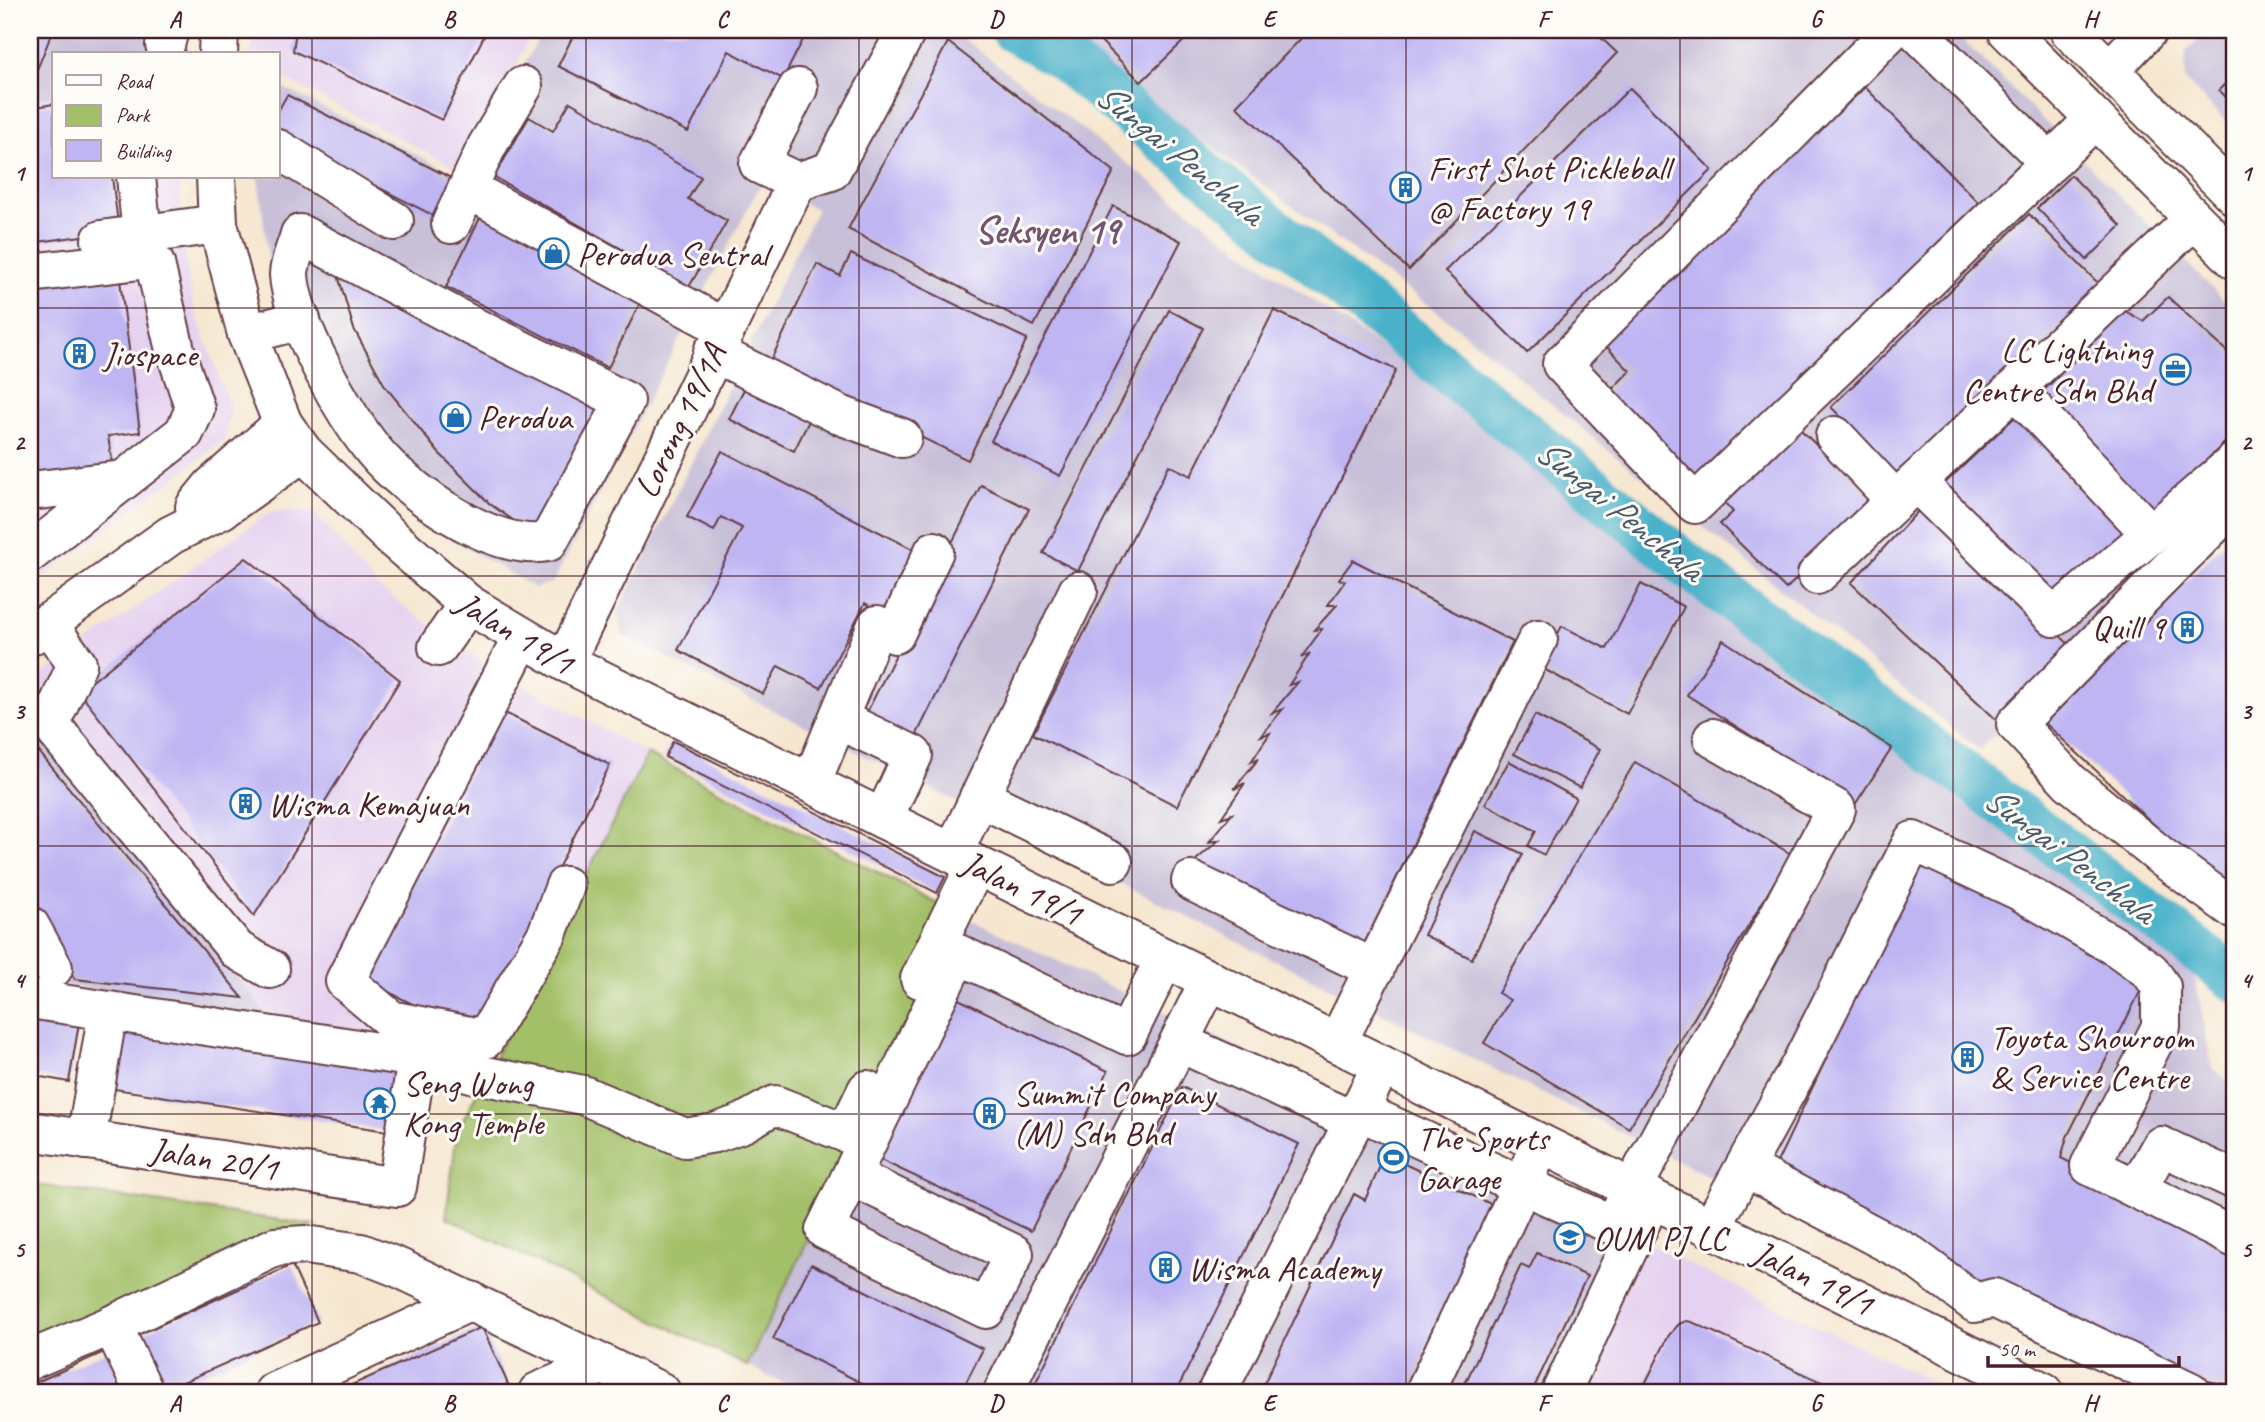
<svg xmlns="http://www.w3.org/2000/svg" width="2265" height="1422" viewBox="0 0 2265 1422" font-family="Caveat,sans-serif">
	<rect width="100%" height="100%" fill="#fdfcf7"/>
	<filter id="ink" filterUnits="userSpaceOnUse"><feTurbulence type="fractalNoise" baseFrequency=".0143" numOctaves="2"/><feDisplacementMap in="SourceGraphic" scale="14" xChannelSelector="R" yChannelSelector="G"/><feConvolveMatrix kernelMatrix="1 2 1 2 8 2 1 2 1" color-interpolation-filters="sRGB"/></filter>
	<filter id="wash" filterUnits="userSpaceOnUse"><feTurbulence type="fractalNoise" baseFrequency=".00686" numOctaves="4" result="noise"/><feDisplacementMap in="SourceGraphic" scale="28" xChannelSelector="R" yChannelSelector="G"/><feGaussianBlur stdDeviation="1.57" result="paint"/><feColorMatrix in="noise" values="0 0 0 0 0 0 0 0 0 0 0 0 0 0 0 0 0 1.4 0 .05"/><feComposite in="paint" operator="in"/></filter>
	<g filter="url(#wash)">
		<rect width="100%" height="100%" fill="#f6e6cf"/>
		<g fill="#e6d2f0">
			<path d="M256,30h277l-69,142 -186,-97v-21h-28z"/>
			<path d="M54,96v81h125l4,67 11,63 37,104 -8,30 -193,146v-488z"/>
			<path d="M271,511h42l65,76 96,70 173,97 -152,299 -226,-36 -239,-296v-37z"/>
			<path d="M1644,1242l309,150h-382z"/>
		</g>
		<g fill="#c8bfd8">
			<path d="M30,30h155l-5,24h-126v42l-24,3z"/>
			<path d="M543,30h409l296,226 168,115 778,600 18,97 23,19v305h-75l-474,-227 -1064,-530 -4,-24 199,-402 -57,-24 -207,397 -18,6 -82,-48 -147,-171 -38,-112 -10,-80h20v-92l185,93z"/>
			<path d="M1051,30h902l282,281v180l-256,259 -531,-430z"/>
			<path d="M2210,30h25v101l-50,-51 1,-29z"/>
			<path d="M30,721l239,296 -239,-38z"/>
			<path d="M965,917l679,325 -73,150h-770l-54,-26z"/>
		</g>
		<g fill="#a3bf67" stroke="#766f49" stroke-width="2">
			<path d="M647,754l318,163 -218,449 -301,-149 11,-85z"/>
			<path d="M30,1184l285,41 -285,123z"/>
		</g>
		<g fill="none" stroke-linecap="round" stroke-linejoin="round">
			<path stroke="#4ab1c9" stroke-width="46" d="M1014,30l46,26 623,506 552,417"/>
		</g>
		<g id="blocks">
			<g fill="#bfb5f3">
				<path d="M30,30h23l-23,57z"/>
				<path d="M296,30h191l-45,90 -149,-69z"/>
				<path d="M576,30h232l-25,49 -54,-28 -41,81 -130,-66z"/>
				<path d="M1090,30h105l-54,52z"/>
				<path d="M1309,30h284l24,23 -208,217 -173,-164z"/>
				<path d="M948,42l166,129 -80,155 -186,-97z"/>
				<path d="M2235,74v32l-16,-16z"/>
				<path d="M1865,87l114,116 -286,277 -85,-87 22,-22 -28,-29z"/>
				<path d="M1630,88l82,82 -185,183 -82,-82z"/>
				<path d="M287,95l172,87 -19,37 -162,-83v-25z"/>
				<path d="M570,102l131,75 -13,22 39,22 -38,66 -195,-110 35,-60 24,14z"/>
				<path d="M54,104v73h58l7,54 -89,12v-135z"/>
				<path d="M2071,175l50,51 -34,34 -50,-52z"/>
				<path d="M1113,206l68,35 -121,235 -69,-35z"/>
				<path d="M482,214l162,81 -36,73 -162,-81z"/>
				<path d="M2029,214l71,71 -198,193 -71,-71z"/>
				<path d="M851,254l176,85 -59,121 -199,-96 48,-100 23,12z"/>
				<path d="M118,265l22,167 -32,4 5,33 -83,11v-204z"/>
				<path d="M349,266l266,142 -71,134 -54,-38 -52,-52 -53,-66 -31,-57 -15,-50z"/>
				<path d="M2168,297l67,62v74l-86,82 -110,-120 86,-84 18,10z"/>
				<path d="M1169,310l34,18 -125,243 -35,-18z"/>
				<path d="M1274,310l122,60 -219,436 -144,-72 136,-269 22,11z"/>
				<path d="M748,381l65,32 -19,38 -65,-32z"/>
				<path d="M2017,415l115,119 -74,69 -115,-118z"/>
				<path d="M1800,429l74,73 -88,87 -66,-65 13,-12 -8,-9z"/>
				<path d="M722,451l200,103 -32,62 -25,-13 -44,85 -43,-22 -15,28 -85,-44 64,-122 -21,-11 -7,14 -27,-14z"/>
				<path d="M981,485l48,24 -113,227 -49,-24z"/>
				<path d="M1922,507l151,141 -72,76 -150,-141z"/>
				<path d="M2235,531v369l-190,-177z"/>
				<path d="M246,558l154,122 -146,236 -175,-224z"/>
				<path d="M1353,560l160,82 -151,306 -167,-87 24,-21 -10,2 23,-28 -11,4 24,-35 -11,6 25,-31 -8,4 19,-29 -9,3 22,-27 -11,4 26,-31 -9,3 21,-32 -9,5 21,-29 -8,1 23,-25h-9l17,-24 -6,-2z"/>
				<path d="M1641,584l43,23 -57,107 -87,-47 22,-41 45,23z"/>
				<path d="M1723,640l169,108 -36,55 -169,-108z"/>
				<path d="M501,711l109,54 -136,270 -109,-55z"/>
				<path d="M1535,715l65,34 -20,39 -66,-34z"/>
				<path d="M30,741l213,257 -168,-19 -45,-69z"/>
				<path d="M673,741l272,136 -8,16 -272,-136z"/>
				<path d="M1509,761l67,37 -32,57 -16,-9 8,-15 -51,-27z"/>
				<path d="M1635,762l156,92 -162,274 -145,-85 26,-43 -12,-7z"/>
				<path d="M1475,831l48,23 -51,105 -48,-24z"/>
				<path d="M1920,860l228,116 -81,161 -6,21 174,89v139l-50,-9 -223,-95 -190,-109z"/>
				<path d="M950,995l158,76 -77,160 -159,-75z"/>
				<path d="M30,1015l49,8 -10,59 -39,-7z"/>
				<path d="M118,1028l278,44 -9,59 -279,-43z"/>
				<path d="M1182,1087l117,57 -123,248h-145z"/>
				<path d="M1385,1155l108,50 -89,187h-144l94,-198 11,6z"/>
				<path d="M1537,1253l50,23 -55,116h-71l60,-127 8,4z"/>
				<path d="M811,1264l172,85 -22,43h-81l-107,-53z"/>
				<path d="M292,1265l26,57 -157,70 -30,-54z"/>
				<path d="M1686,1321l6,1 151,70h-202l28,-57 10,-11z"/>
				<path d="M482,1327l26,57 -19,8h-153z"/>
				<path d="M113,1348l20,44h-103v-7z"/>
			</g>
		</g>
	</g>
	<g filter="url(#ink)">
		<use href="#blocks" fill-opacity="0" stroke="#643d44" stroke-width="2"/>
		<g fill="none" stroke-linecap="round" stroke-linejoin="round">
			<defs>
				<g id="minor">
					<path d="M1892,30l-330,334 133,140 400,-385"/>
					<path d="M1915,30l135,133"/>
					<path d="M165,45l4,-15"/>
					<path d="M2110,70l38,-40"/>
					<path d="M798,88l-39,76 38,18 34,-11 76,-141"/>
					<path d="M278,149l116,72"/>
					<path d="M136,177l6,57"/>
					<path d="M468,189l257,139"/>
					<path d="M451,224l36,-78 36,-60"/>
					<path d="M300,234l172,92 153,75 -77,141c-54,11 -141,-51 -174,-91 -30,-37 -82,-129 -85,-176 0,-13 8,-29 11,-41z"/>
					<path d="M101,240l117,-16"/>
					<path d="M30,273l119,-14 6,5 20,86 20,59 -11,24 -154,120"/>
					<path d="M247,334l54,-14"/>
					<path d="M713,352l127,63 62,23"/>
					<path d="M2015,389l136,145"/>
					<path d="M1835,436l61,65"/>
					<path d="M1916,482l138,135 181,-155"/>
					<path d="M30,491l93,-11"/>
					<path d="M2235,503l-219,221 54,58 92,75 73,53"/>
					<path d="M195,507l17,-21 71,-62"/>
					<path d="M1817,575l377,-356"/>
					<path d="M47,623l30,41 -27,60 187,226 33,19"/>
					<path d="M30,636l141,-101 50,-25 82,-58"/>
					<path d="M522,638l-177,343 46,39 94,19 62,-105 18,-48"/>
					<path d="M438,647l30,-43"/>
					<path d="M565,662l232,-480"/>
					<path d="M838,719l75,36 -30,64"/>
					<path d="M811,783l66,-158 18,9 39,-83"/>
					<path d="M979,797l134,65"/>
					<path d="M953,853l125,-262"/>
					<path d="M1191,881l184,88"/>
					<path d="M30,926l23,42"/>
					<path d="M920,979l56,-114"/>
					<path d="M30,999l387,59 -20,129 -367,-56"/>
					<path d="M1180,1043l174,78"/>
					<path d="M1337,1043l201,-404"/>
					<path d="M417,1058l58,16 108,21 102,43 30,-5 28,-10 32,-18 71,28 21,-43"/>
					<path d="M1377,1119l143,66"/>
					<path d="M86,1140l22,-129"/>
					<path d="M1746,1168l165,87 64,48 19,-5 197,94"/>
					<path d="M851,1176l-26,54 161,79 28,-55 -163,-78 107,-222 169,81 38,-77"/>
					<path d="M2137,1189l24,-43 74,34"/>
					<path d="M1541,1193l72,32 223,-416 -123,-71"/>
					<path d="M1711,1228l90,-164 112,-223 107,50 98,57 32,23 11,16v40l-71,139 145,72"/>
					<path d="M112,1325l32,67"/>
					<path d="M30,1360l82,-35 163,-78 30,-2 56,8 38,15 262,124"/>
					<path d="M274,1392l197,-91"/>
					<path d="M538,1392l65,-28"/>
					<path d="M1003,1392l207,-412"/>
					<path d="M1217,1392l165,-327"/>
					<path d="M1425,1392l116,-248"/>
					<path d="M1561,1392l91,-194"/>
				</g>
				<g id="major">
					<path d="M2007,30l228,230"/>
					<path d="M2069,30l166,166"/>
					<path d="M218,54l1,-24"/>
					<path id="s1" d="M216,177l2,47 29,110 36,90 20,28 88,85 77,67 97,58 1479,730"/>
				</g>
			</defs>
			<use href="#minor" stroke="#643d44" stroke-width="42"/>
			<use href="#major" stroke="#643d44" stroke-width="42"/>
			<use href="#minor" stroke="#fff" stroke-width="38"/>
			<use href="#major" stroke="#fff" stroke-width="38"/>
		</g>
	</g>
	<path fill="none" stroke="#4a1f2b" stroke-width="2" stroke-opacity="0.55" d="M312,30v1362M586,30v1362M859,30v1362M1132,30v1362M1406,30v1362M1680,30v1362M1953,30v1362M30,308h2205M30,576h2205M30,846h2205M30,1114h2205"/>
	<defs>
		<symbol id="building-ring" viewBox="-11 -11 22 22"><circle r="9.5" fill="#fdfcf7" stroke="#1f6fb2" stroke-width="1.5"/><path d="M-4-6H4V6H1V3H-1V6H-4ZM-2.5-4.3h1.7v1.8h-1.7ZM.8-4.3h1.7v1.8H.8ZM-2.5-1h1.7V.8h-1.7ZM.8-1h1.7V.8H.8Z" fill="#1f6fb2"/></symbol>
		<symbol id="shop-ring" viewBox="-11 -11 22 22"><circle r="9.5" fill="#fdfcf7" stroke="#1f6fb2" stroke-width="1.5"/><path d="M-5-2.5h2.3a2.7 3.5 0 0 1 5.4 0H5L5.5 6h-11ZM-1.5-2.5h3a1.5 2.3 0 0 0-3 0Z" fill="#1f6fb2"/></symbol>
		<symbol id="office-ring" viewBox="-11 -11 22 22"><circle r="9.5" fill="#fdfcf7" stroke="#1f6fb2" stroke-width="1.5"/><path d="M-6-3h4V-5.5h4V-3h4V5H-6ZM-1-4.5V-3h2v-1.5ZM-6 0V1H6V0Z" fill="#1f6fb2"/></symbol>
		<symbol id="temple-ring" viewBox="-11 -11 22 22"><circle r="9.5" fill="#fdfcf7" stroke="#1f6fb2" stroke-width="1.5"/><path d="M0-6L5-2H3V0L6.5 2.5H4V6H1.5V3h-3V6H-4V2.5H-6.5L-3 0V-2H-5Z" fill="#1f6fb2"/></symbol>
		<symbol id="stadium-ring" viewBox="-11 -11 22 22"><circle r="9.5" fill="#fdfcf7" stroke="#1f6fb2" stroke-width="1.5"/><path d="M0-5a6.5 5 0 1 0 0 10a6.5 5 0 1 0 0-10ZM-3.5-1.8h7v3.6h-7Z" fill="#1f6fb2"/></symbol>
		<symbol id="university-ring" viewBox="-11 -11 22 22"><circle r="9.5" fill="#fdfcf7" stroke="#1f6fb2" stroke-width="1.5"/><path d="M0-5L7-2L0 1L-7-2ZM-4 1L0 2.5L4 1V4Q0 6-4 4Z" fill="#1f6fb2"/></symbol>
	</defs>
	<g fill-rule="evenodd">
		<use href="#building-ring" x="1388" y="170" width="35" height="35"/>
		<use href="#shop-ring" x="536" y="236" width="35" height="35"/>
		<use href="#building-ring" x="62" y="336" width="35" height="35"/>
		<use href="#office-ring" x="2158" y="352" width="35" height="35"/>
		<use href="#shop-ring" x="438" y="400" width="35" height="35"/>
		<use href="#building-ring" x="2170" y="610" width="35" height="35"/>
		<use href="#building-ring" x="228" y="786" width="35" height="35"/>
		<use href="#building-ring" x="1950" y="1040" width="35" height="35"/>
		<use href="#temple-ring" x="362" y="1086" width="35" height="35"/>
		<use href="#building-ring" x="972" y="1096" width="35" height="35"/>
		<use href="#stadium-ring" x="1376" y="1140" width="35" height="35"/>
		<use href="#university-ring" x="1552" y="1220" width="35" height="35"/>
		<use href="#building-ring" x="1148" y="1250" width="35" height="35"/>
	</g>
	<g text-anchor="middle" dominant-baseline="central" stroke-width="6" stroke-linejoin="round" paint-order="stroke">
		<g font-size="35" fill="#4a1f2b" stroke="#fdfcf7" text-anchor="start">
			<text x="1428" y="168">First Shot Pickleball<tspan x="1428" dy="40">@ Factory 19</tspan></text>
			<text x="577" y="254">Perodua Sentral</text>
			<text x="2152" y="350" text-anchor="end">LC Lightning<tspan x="2152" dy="40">Centre Sdn Bhd</tspan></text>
			<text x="103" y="354">Jiospace</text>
			<text x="478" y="417">Perodua</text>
			<text x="2165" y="627" text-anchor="end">Quill 9</text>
			<text x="268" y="804">Wisma Kemajuan</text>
			<text x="1990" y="1037">Toyota Showroom<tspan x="1990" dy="40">&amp; Service Centre</tspan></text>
			<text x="403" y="1083">Seng Wong<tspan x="403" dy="40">Kong Temple</tspan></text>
			<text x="1013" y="1093">Summit Company<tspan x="1013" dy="40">(M) Sdn Bhd</tspan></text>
			<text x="1417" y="1138">The Sports<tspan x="1417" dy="40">Garage</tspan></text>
			<text x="1593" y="1238">OUM PJ LC</text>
			<text x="1188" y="1268">Wisma Academy</text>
		</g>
		<g font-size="35" fill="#4a1f2b" stroke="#fdfcf7">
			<text transform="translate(680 421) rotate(-64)">Lorong 19/1A</text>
			<text stroke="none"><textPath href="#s1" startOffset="572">Jalan 19/1</textPath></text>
			<text transform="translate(1022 888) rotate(26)">Jalan 19/1</text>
			<text transform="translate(214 1159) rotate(9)">Jalan 20/1</text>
			<text transform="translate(1813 1278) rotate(26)">Jalan 19/1</text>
		</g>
		<g font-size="37" font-style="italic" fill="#4a596a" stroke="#fdfcf7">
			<text transform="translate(1180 153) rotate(39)">Sungai Penchala</text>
			<text transform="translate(1620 509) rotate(39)">Sungai Penchala</text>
			<text transform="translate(2070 854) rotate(37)">Sungai Penchala</text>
		</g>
		<g font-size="38" font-weight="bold" fill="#735471" stroke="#fdfcf7">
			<text x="1047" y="230">Seksyen 19</text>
		</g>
	</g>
	<rect width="2265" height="1422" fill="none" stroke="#fdfcf7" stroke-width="77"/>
	<rect x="52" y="52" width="228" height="126" fill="#fdfcf7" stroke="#b5a4a5" stroke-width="2"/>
	<rect x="66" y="75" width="35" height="10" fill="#ffffff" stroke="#b5a4a5" stroke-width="2"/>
	<text x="116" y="88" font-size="21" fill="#4a1f2b">Road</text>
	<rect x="66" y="105" width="35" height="21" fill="#a3bf67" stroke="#b5a4a5" stroke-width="2"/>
	<text x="116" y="122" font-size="21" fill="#4a1f2b">Park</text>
	<rect x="66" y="140" width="35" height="21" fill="#bfb5f3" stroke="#b5a4a5" stroke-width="2"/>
	<text x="116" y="158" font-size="21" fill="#4a1f2b">Building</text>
	<path d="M1988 1356v10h191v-10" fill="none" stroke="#4a1f2b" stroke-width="3.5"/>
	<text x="1999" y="1356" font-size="21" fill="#4a1f2b" stroke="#fdfcf7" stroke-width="5" paint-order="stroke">50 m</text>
	<rect x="38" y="38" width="2188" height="1346" fill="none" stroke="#4a1f2b" stroke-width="2.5"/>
	<g font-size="23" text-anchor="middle" font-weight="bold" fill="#4a1f2b">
		<text x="175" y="27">A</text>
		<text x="449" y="27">B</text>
		<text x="722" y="27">C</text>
		<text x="996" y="27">D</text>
		<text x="1269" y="27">E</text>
		<text x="1543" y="27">F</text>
		<text x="1816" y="27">G</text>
		<text x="2090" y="27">H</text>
		<text x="19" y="181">1</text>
		<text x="2246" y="181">1</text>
		<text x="19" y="450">2</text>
		<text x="2246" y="450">2</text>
		<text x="19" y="719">3</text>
		<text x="2246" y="719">3</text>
		<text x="19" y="988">4</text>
		<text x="2246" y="988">4</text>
		<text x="19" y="1257">5</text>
		<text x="2246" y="1257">5</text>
		<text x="175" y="1411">A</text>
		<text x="449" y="1411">B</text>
		<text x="722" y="1411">C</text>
		<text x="996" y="1411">D</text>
		<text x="1269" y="1411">E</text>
		<text x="1543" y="1411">F</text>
		<text x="1816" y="1411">G</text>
		<text x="2090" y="1411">H</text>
	</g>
</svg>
